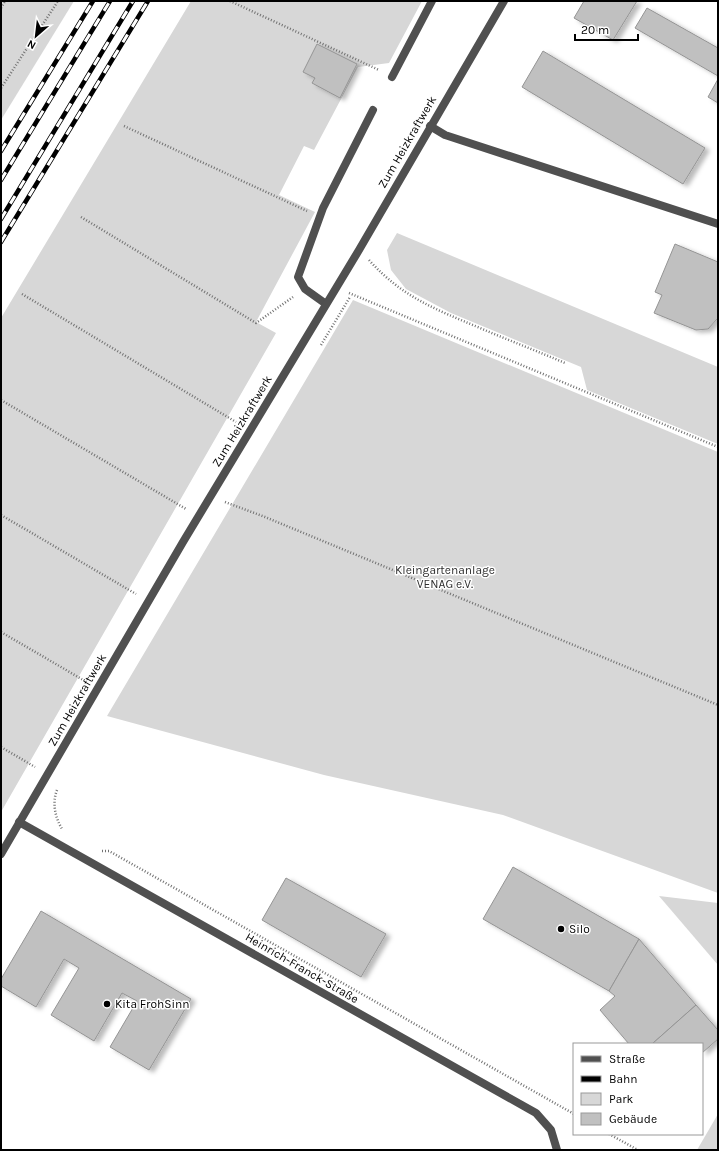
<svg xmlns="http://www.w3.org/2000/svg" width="719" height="1151" viewBox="0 0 719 1151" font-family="Karla,sans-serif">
	<defs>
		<filter id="shadow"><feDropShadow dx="4.5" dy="2.5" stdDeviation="2" flood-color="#0004"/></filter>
	</defs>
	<rect width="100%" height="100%" fill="#fff"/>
	<g fill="#d7d7d7">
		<path d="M1,1h73l-73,119z"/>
		<path d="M191,1h231l-33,62 -31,4 -44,83 -10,-4 -25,49 36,17 -59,110 20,11 -275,479v-494z"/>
		<path d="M397,233l321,134v77l-131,-54 -6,-23 -130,-54 -45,-24 -15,-19 -4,-20z"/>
		<path d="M353,300l365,152v441l-215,-78 -179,-40 -217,-59z"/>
		<path d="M659,896l59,7v62z"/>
		<path d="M718,1114v36h-21z"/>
	</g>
	<g fill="#c0c0c0" stroke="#949494" filter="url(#shadow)">
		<path d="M584,1h53l-24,39 -39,-22z"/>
		<path d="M647,8l71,40v28l-83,-48z"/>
		<path d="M317,44l40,20 -17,34 -28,-15 3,-5 -12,-6z"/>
		<path d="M543,51l162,97 -22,36 -161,-97z"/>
		<path d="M718,79v24l-10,-6z"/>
		<path d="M675,244l43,18v56l-10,11 -12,1 -42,-17 8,-18 -7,-3z"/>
		<path d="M513,867l126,72 -30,52 -126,-72z"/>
		<path d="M286,878l100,56 -25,43 -99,-57z"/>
		<path d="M41,911l150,88 -42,71 -39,-23 27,-46 -15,-8 -28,48 -43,-26 28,-47 -15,-9 -28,48 -35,-21v-7z"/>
		<path d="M639,939l57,66 -44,39h-23l-29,-34 15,-14 -6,-5z"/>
		<path d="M696,1005l22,25v9l-16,14v-9h-50z"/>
	</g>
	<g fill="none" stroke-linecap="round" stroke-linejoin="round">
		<g stroke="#727272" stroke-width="2.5" stroke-dasharray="1 2" stroke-linecap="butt">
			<path d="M230,1l149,69"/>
			<path d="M1,8l4,-7"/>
			<path d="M1,88l57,-87"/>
			<path d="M124,126l183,85"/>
			<path d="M81,217l175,106 37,-26"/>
			<path d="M369,260c33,37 66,49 111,68 28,12 57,23 85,35"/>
			<path d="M349,293l369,154"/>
			<path d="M22,294l214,128"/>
			<path d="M321,345l29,-48"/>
			<path d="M1,400l185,109"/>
			<path d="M225,502l40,15 453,188"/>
			<path d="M1,515l135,79"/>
			<path d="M1,632l84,49"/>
			<path d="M1,747l34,20"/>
			<path d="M57,790c-5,13 -2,27 5,39"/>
			<path d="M102,851h7l465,263"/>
			<path d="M609,1134l29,16"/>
		</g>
		<g stroke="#505050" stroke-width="8">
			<path d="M392,77l40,-76"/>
			<path d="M430,126l15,9 273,89"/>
			<path d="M326,304l-21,-15 -7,-12 25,-69 50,-98"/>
		</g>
		<g stroke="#505050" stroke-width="8">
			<path d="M19,822l517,291 15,17 6,20"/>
			<path d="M1,854l182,-312 176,-292 145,-249"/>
		</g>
		<defs>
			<g id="rail">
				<path d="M1,151l92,-150"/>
				<path d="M1,180l109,-179"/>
				<path d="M1,219l132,-218"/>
				<path d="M1,242l147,-241"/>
			</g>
		</defs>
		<use href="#rail" stroke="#000" stroke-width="4.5"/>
		<use href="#rail" stroke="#fff" stroke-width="3" stroke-dasharray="9" stroke-linecap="butt"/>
	</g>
	<g fill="#000" stroke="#fff" stroke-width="1.5">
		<circle cx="561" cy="929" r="4"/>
		<circle cx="107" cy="1004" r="4"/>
	</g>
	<g text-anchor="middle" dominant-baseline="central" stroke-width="3" stroke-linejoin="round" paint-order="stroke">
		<g font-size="12" fill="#000" stroke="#fff">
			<text transform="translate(407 142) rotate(-60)">Zum Heizkraftwerk</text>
			<text transform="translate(242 421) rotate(-59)">Zum Heizkraftwerk</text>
			<text transform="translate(77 700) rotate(-60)">Zum Heizkraftwerk</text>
			<text transform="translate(302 968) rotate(30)">Heinrich-Franck-Straße</text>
		</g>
		<g font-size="12" fill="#2e2e2e" stroke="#fff">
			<text x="445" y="570">Kleingartenanlage<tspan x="445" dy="14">VENAG e.V.</tspan></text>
		</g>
		<g font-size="12" fill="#000" stroke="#fff" text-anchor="start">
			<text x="569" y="929">Silo</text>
			<text x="115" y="1004">Kita FrohSinn</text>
		</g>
	</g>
	<rect width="719" height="1151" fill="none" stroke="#000000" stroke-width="4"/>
	<rect x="573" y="1043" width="130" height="92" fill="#ffffff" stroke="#999999"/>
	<rect x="581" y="1056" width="20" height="6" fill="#505050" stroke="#999999"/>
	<text x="609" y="1063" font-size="12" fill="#000000">Straße</text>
	<rect x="581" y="1076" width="20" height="6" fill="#000000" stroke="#999999"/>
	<text x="609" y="1083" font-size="12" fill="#000000">Bahn</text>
	<rect x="581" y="1093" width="20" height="12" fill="#d7d7d7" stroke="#999999"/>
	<text x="609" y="1103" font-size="12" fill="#000000">Park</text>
	<rect x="581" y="1113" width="20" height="12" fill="#c0c0c0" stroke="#999999"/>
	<text x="609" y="1123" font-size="12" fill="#000000">Gebäude</text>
	<g transform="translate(36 36) rotate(208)" stroke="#ffffff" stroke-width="3" paint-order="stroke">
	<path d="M0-3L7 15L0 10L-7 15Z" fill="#000000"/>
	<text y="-6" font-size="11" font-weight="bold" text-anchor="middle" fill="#000000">N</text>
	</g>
	<path d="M575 34v6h63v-6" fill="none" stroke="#000000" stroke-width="2"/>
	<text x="581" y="34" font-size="12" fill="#000000" stroke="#ffffff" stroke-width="3" paint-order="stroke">20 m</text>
</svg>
